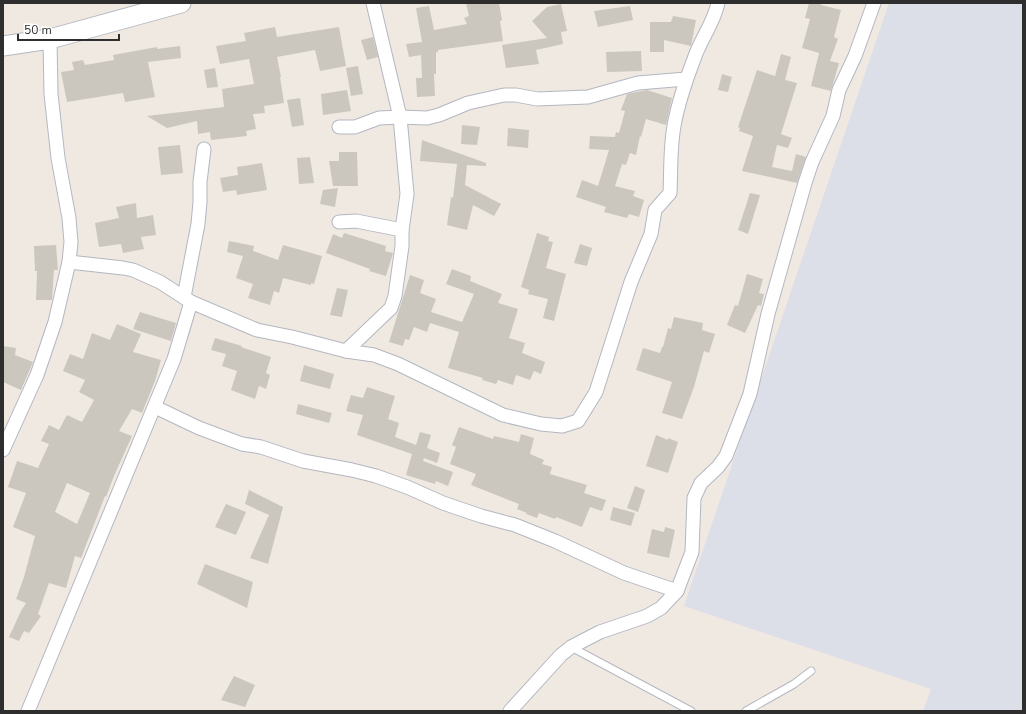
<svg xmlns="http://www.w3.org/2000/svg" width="1026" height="714" viewBox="0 0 1026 714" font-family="'Nunito Sans',sans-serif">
	<rect width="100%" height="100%" fill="#efe9e1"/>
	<path fill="#dcdee8" d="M889,3h134v708h-100l8,-22 -247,-83z"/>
	<g fill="#cbc7bf" fill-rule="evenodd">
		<path d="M466,3h33l3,17 -2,1 3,20 -65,9v2h-2v22h-2l1,22 -18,1 -1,-19h6l-1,-23 -12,2 -3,-13 16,-2 -6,-34 13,-2 5,24 33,-6 -3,-6 5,-2z"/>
		<path d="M809,3h12v2l20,5 -7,27 4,2 -8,22 9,2 -8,28 -20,-5 8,-33 -17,-5 8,-29 -5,-1z"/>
		<path d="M561,4l6,27 -6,1 2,12 -27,6 3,14 -33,4 -4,-23 45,-7 -15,-17 15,-14z"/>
		<path d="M630,6l3,14 -35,7 -4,-16z"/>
		<path d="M673,16l23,4 -5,26 -27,-6v12h-14v-30h21z"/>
		<path d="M275,27l2,10 62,-10 7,39 -26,5 -5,-21 -38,7 4,20h-1l4,26 -20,3 1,7 -12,1 3,15 -10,2 1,5 -36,4 -1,-8 -12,2 -1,-13 -30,7 -20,-12 77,-9 -2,-18 32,-5 -5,-25 -29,5 -4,-18 30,-5 -2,-8z"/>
		<path d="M373,37l5,20 -11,3 -6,-20z"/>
		<path d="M180,46l1,12 -33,4 7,35 -30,5 -2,-9 -56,9 -6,-30 13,-2 -2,-8 11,-2 2,5 29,-5 -1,-5 44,-8v2z"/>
		<path d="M641,51l1,20 -35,1 -1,-20z"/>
		<path d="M781,54l10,3 -6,23 12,3 -16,51 11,4 -4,10 -11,-3 -5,22 20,4 4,-17 10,3 -9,26 -55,-12 11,-35 -14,-5 1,-3 -2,-1 19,-57 18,6z"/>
		<path d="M358,66l5,28 -12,2 -5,-28z"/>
		<path d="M215,68l3,19 -11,1 -3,-18z"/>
		<path d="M722,74l10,3 -4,15 -10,-2z"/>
		<path d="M347,90l4,21 -28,4 -2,-21z"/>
		<path d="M647,90l25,8 -6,27 -20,-6 -5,18 -1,-1 -4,19 -6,-2 -4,12 -4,-1 -7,22 20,5 -2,5 11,4 -5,17 -10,-3 -2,4 -23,-6 2,-5 -30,-10 6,-17 16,6 11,-36 -20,-1 1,-13 25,1 1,-5 3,1 6,-22 -4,-1 6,-16z"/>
		<path d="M300,98l4,27 -12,2 -5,-27z"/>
		<path d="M462,125l18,2 -3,18 -16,-1z"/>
		<path d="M508,128l21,2 -1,18 -21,-2z"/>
		<path d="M422,140l64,23v3l-19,-1 -2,20 36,19 -7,12 -21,-11 -6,25 -20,-5 4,-28 2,1 4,-34 -37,-3z"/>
		<path d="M180,145l3,28 -22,2 -3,-28z"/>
		<path d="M339,152h18l1,34h-25l-4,-25h10z"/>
		<path d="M310,157l4,26 -15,1 -2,-26z"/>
		<path d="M262,163l5,27 -30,5 -1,-5 -13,2 -3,-14 18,-3 -1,-8z"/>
		<path d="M338,188l-3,19 -15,-3 3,-14z"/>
		<path d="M750,193l10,2 -12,39 -10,-4z"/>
		<path d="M136,203l1,15 16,-3 3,20 -15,2 3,12 -21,4 -2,-9 -22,3 -4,-24 24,-5 -3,-11z"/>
		<path d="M344,233l42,13 -1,5 8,2 -7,23 -17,-5 1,-2 -44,-16 7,-19 9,4z"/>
		<path d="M537,233l12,4 -1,4 5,1 -7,26 20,6 -12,47 -11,-3 5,-19 -20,-5 1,-4 -8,-3z"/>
		<path d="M229,241l25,5 -1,5 25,9 5,-15 39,11 -8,28 -3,-1v2l-28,-7 -4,15 -5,-2 -4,14 -22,-7 5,-14 -17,-6 7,-22 -16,-4z"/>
		<path d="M580,244l12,4 -5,18 -13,-3z"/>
		<path d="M56,245l2,25h-4l-2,30h-16l1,-29h-2l-1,-25z"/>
		<path d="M452,269l19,7 -1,5 32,13 -4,9 20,6 -9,29 16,5 -3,10 23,9 -4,12 -7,-3 -4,9 -14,-5 -3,10 -15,-5 -2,4 -14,-4 1,-2 -35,-10 11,-36 -29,-9 -3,9 -13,-5 -5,13 -4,-1 -2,7 -14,-4 21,-67 14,5 -4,13 16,6 -5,13 31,10 12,-28 -28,-10z"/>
		<path d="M747,274l16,5 -4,14 5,1 -3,12 -3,-1 -13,28 -18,-8 8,-20 3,1z"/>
		<path d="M337,288l11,2 -6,27 -12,-2z"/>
		<path d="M140,312l36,11 -5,18 -38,-12z"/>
		<path d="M674,317l29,6 -1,7 13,4 -6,19 -5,-2 -10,36 -12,32 -20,-6 10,-31 -36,-12 7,-22 17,5 2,-6h1l5,-19 3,1z"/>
		<path d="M117,324l24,10 -8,18 28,8 -6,21 -13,32 -10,-4 -13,22 13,5 -18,40 -8,21 -1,-1 -24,62 -6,-2 -9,32 -17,-5 -11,31 3,2 -12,17 -5,-2 -5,10 -10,-4 12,-26 5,-8 -10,-4 8,-22 11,-41 -22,-9 13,-34 -18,-6 9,-26 21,7 11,-24 -8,-3 8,-16 10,5 8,-15 15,7 12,-22 -15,-8 6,-12 -22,-9 7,-17 13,5 9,-26 18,7zM67,483l23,10 -13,31 -22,-12z"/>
		<path d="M215,338l27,8 -1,1 30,10 -5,16 4,2 -4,14 -7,-3 -4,13 -24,-9 6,-19 -15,-5 4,-12 -15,-4z"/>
		<path d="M3,346l13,2 -1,7 18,7 -12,28 -18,-8z"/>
		<path d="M304,365l30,9 -4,15 -30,-8z"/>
		<path d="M367,387l28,9 -7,23 11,4 -4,14 21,8 4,-13 11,3 -4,13 13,5 -3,10 -13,-5 -1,3 30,11 -5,14 -12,-5 -1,3 -29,-9 6,-21 -55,-19 6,-20 -17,-4 5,-16 12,3z"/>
		<path d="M298,404l34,9 -3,10 -33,-9z"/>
		<path d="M459,427l34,12 1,-3 25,6 2,-8 13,4 -4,16 14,6 -2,4 10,3 -2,7 37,11 -3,8 22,7 -4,11 -12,-4 -8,20 -26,-10 -1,2 -16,-6 -2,5 -11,-4 1,-1 -10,-4 2,-5 -48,-19 5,-11 -26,-10 6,-17 -4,-2z"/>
		<path d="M656,435l12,5v-2l10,4 -10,31 -22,-7z"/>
		<path d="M635,486l10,4 -7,22 -11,-4z"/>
		<path d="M249,490l34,17 -15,57 -18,-6 19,-43 -24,-11z"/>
		<path d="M226,504l20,8 -10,23 -21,-8z"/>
		<path d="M613,507l22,6 -4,13 -21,-6z"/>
		<path d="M665,527l10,3 -6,28 -22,-5 5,-24 12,3z"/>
		<path d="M205,564l48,18 -6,26 -50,-24z"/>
		<path d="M234,676l21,9 -10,22 -24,-7z"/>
	</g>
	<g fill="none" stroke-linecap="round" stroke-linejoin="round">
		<defs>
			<g id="service">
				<path d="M571,647l120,64"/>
				<path d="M746,711l48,-27 17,-13"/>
			</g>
			<g id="minor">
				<path d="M339,127h16l24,-9 21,-1 27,1 12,-3 29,-12 36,-8h12l21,4 51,-2 50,-14 48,-4"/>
				<path d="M339,222l17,-1 46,9"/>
				<path d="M69,262l54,6 10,2 27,12 31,20 66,28 35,7 54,14 28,4 24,9 105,51 38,9 21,2 16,-5 18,-29 35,-110 20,-48 4,-24 15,-17c1,-22 0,-45 4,-67 4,-23 12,-46 20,-67 6,-19 20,-36 24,-56"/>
				<path d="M184,297l14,-73 2,-22v-20l4,-33"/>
				<path d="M346,351l45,-43 4,-12 7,-50v-16l5,-36 -7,-77 -27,-114"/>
				<path d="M155,407l44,21 43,16 19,3 42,14 49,9 24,6 31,11 36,16 38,13 34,9 40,16 69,32 53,18"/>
				<path d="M3,450l34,-75 18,-53 14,-60 2,-20 -2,-24 -11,-60 -7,-64 -1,-55"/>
				<path d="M28,711l146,-352 17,-57"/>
				<path d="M510,711l51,-56 10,-8 29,-15 47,-16 14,-8 16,-17 15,-39 2,-54 7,-15 17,-16 8,-11 24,-62 18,-80 37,-131 7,-21 21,-46 6,-26 16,-34 19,-53"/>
			</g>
			<path id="secondary" d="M3,46l47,-7 131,-36"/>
		</defs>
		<use href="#service" stroke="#b4b7c1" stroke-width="9"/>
		<use href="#minor" stroke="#b4b7c1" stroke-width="15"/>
		<use href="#secondary" stroke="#b4b7c1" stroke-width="21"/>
		<use href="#service" stroke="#fff" stroke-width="7"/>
		<use href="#minor" stroke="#fff" stroke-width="13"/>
		<use href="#secondary" stroke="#fff" stroke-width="19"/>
	</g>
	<rect width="1026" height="714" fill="none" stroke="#2e2e2e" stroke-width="8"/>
	<path d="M18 34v6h101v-6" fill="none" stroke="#2e2e2e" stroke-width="2"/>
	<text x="24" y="34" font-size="12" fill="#2e2e2e" stroke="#ffffff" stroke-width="3" paint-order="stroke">50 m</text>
</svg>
